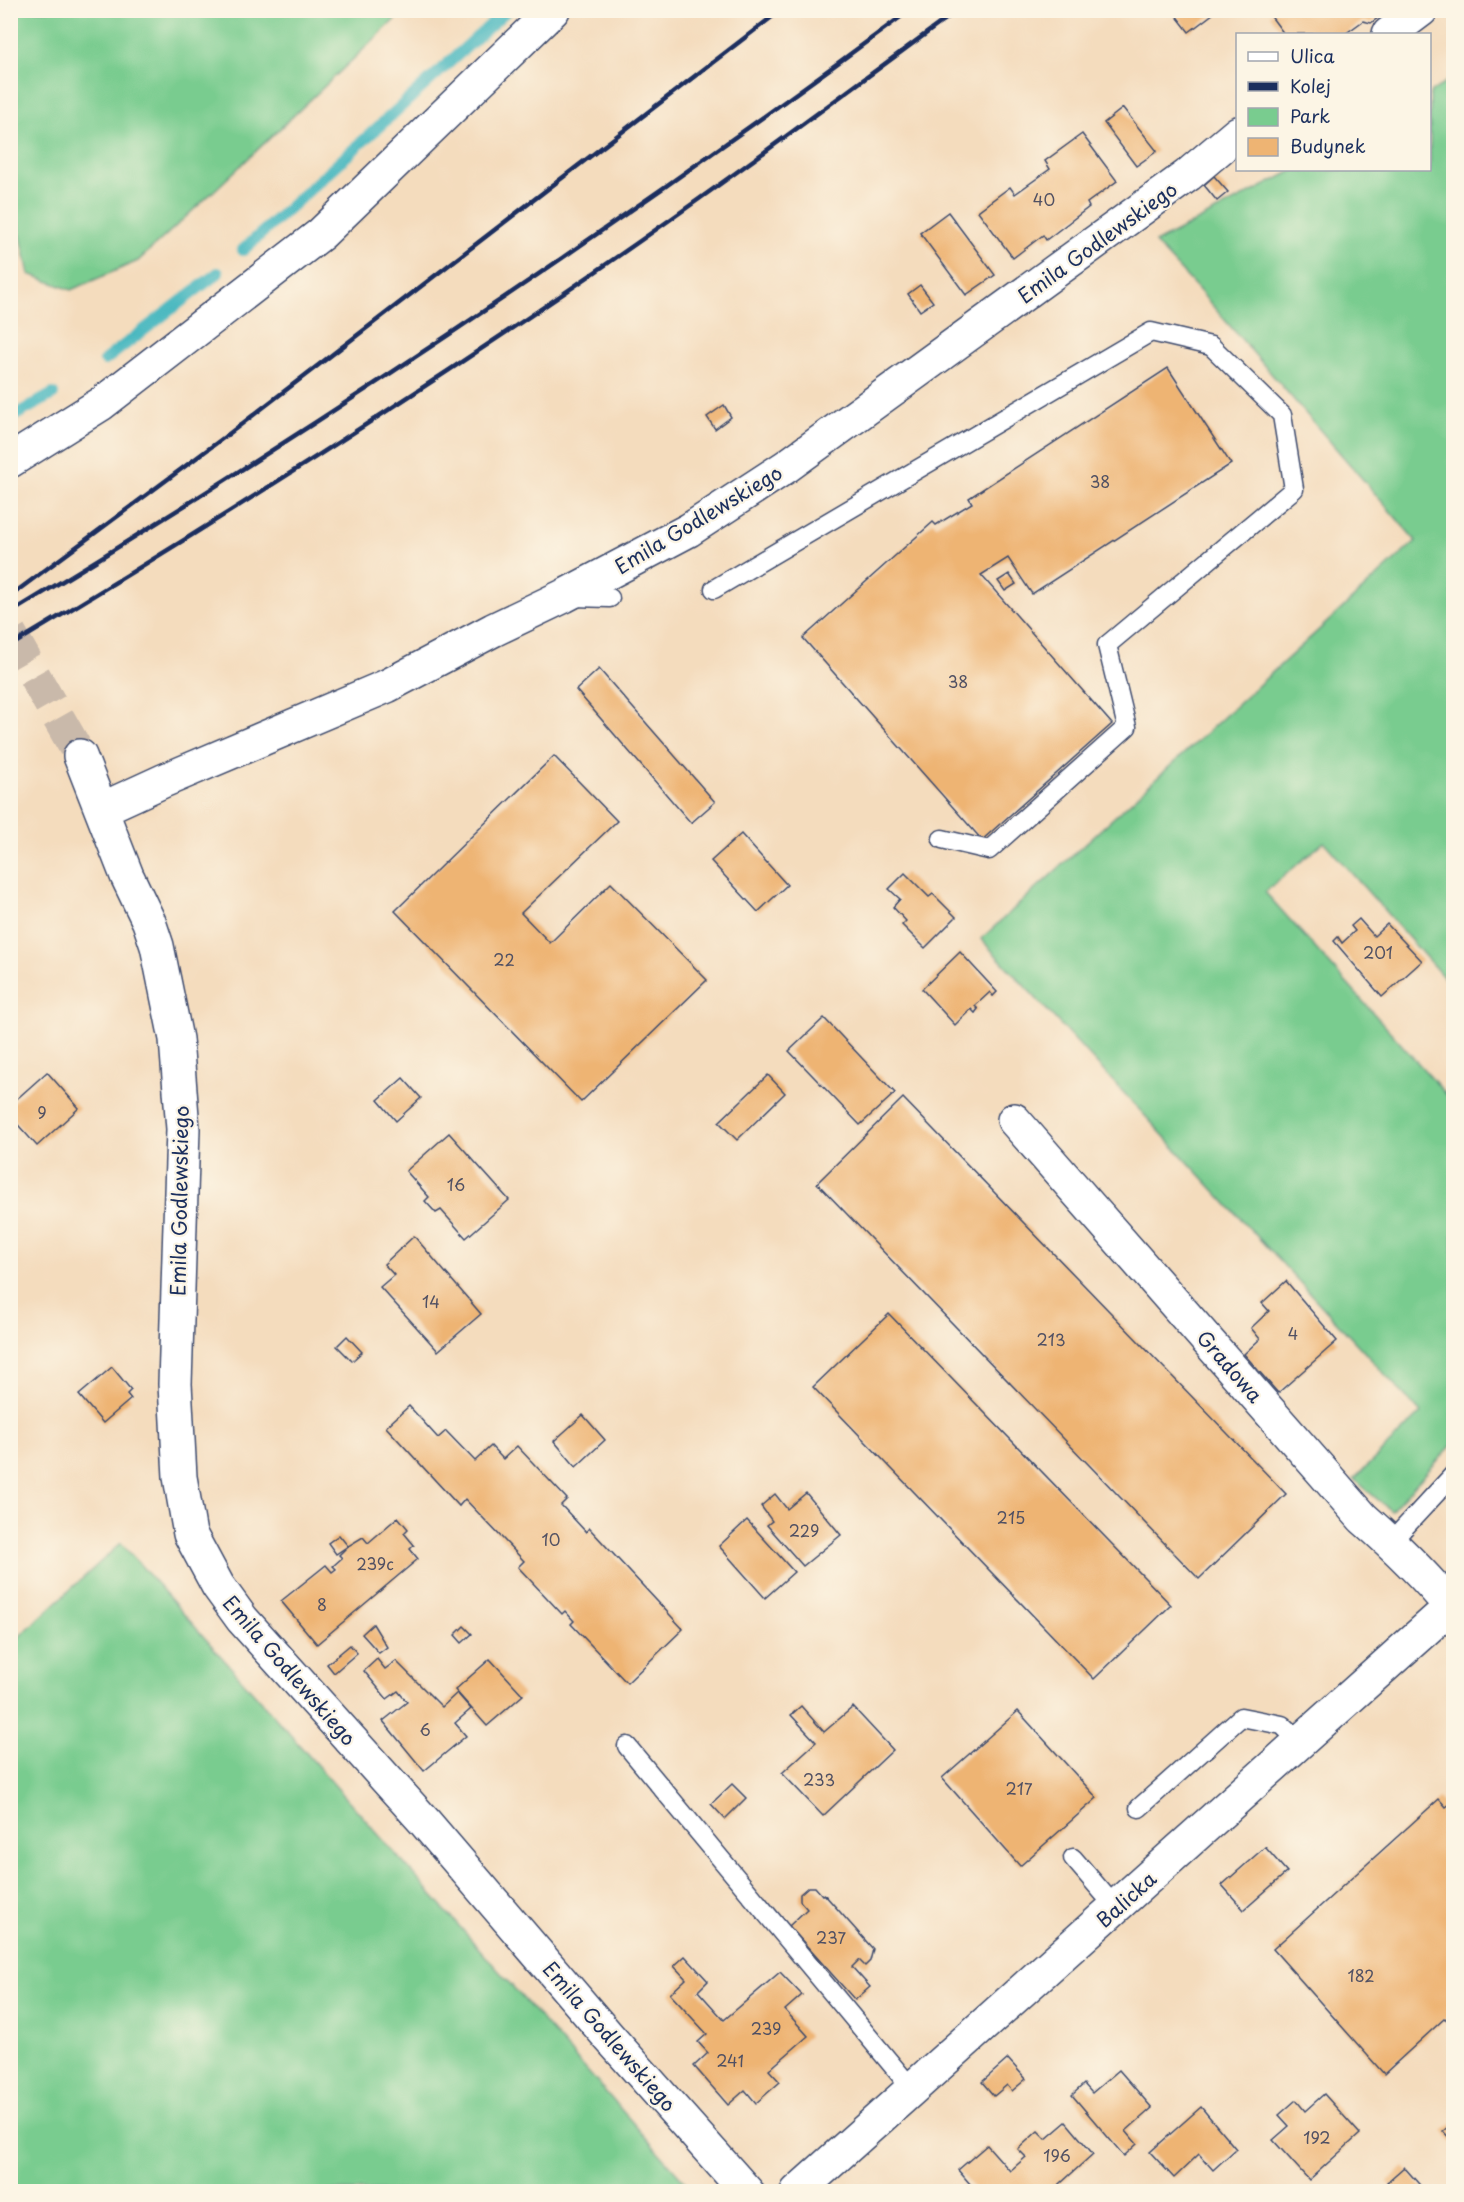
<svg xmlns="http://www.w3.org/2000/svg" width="1464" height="2202" viewBox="0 0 1464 2202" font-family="'Playpen Sans',sans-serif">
	<rect width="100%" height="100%" fill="#fcf5e5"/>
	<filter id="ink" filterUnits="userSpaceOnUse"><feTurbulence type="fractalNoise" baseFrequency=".0167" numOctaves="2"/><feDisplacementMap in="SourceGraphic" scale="12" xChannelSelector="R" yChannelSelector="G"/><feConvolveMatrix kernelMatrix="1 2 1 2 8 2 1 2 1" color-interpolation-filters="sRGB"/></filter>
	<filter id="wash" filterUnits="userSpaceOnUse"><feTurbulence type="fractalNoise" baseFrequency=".008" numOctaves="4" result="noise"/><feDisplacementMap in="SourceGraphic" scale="24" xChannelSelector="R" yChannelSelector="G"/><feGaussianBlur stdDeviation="1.35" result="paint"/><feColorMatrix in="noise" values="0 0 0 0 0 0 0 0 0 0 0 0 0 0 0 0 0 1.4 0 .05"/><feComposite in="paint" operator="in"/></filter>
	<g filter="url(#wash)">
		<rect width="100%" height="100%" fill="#f4dcbd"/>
		<g fill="#79cc8f" stroke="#4a7e76" stroke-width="1.5">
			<path d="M10,11l1,-1 393,1 -188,178 -78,72 -67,29 -42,-16 -18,-83z"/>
			<path d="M1453,77v911l-129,-146 -59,50 188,210v342l-62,67 -37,-32 67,-66 -440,-474 435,-398 -218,-252 -43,-46 139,-73h136v-77z"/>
			<path d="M121,1543l572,648h-674l-9,-9 1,-538z"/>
		</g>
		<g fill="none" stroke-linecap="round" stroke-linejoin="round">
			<g stroke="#49b8c0" stroke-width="12">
				<path d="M243,250l264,-240"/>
				<path d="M105,360l113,-87"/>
				<path d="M10,418l43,-24"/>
			</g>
		</g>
		<g id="blocks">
			<g fill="#eeb473">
				<path d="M1179,10h39l-29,22 -14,-18z"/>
				<path d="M1276,10h104l-1,7 -8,6 -8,-2 -18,13h-61l-14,-19z"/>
				<path d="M1123,108l34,43 -21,15 -32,-43z"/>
				<path d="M1082,134l35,47 -30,22 2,4 -43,33 -3,-5 -30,23 -35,-47 32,-24 5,7 35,-25 -5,-8z"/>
				<path d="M1214,176l14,16 -11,9 -13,-16z"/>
				<path d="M948,212l47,63 -29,20 -46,-62z"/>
				<path d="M920,285l13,17 -13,9 -12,-17z"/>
				<path d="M1168,368l63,96 -199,130 -24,-36 -27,17 131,149 -130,116 -179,-202 130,-116 3,3 36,-22 -3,-5z"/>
				<path d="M724,405l7,12 -16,12 -8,-12z"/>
				<path d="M1009,574l7,10 -11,7 -7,-10z"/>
				<path d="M599,669l116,133 -24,21 -115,-133z"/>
				<path d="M554,756l63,65 -96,92 29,30 61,-60 96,97 -126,122 -186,-191z"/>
				<path d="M741,834l46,51 -29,27 -47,-51z"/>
				<path d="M905,873l24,24 4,-3 23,23 -31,31 -23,-23 4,-4 -13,-14 7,-8 -11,-10z"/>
				<path d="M1359,919l15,17 13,-12 35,37 -40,36 -48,-56 4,-4 4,6 13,-12 -4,-5z"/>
				<path d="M960,952l37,40 -4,4 -3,-4 -15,14 3,3 -3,4 -4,-4 -16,16 -33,-36z"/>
				<path d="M824,1018l71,75 -35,32 -71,-74z"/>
				<path d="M47,1072l32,36 -42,38 -27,-30v-11z"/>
				<path d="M768,1075l17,18 -48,47 -18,-18z"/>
				<path d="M403,1078l18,20 -25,23 -18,-21z"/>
				<path d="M903,1098l383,396 -87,85 -382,-396z"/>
				<path d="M449,1133l60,67 -43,38 -25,-28 -5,3 -11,-12 4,-4 -23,-26z"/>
				<path d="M414,1236l67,78 -43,37 -58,-64 14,-12 -10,-11z"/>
				<path d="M1286,1281l51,60 -59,52 -34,-39 16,-15 -9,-11 18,-17 -7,-8z"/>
				<path d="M889,1314l282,291 -77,74 -281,-292z"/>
				<path d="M347,1336l15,16 -10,9 -15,-15z"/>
				<path d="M112,1367l19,23 -4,4 4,5 -28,24 -24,-28z"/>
				<path d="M409,1406l29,32 8,-7 29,30 16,-15 12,13 14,-13 50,53 -6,6 25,27 3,-4 94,101 -56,54 -56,-59 3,-3 -9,-10 -3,3 -44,-47 6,-6 -59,-62 -6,7 -73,-79z"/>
				<path d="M583,1415l22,25 -29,27 -22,-26z"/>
				<path d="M806,1493l35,42 -38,31 -36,-41 5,-4 -11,-15 14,-12 12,15z"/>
				<path d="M398,1517l10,12 -4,4 10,12 -4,4 8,10 -101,85 -36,-43 45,-36 6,7 4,-3 -3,-3 9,-8 -3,-3 9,-9 15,-9 5,6z"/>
				<path d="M747,1520l47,52 -29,26 -46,-52z"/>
				<path d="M339,1535l9,11 -12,8 -8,-11z"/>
				<path d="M373,1624l14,23 -8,6 -17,-19z"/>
				<path d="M464,1626l8,8 -10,9 -7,-8z"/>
				<path d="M350,1645l7,8 -23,20 -7,-9z"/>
				<path d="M377,1659l8,10 11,-8 46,46 15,-14 14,16 -16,14 11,13 -42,35 -41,-50 24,-19 -9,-11 -11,8 -23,-28z"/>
				<path d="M490,1659l33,36 -36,31 -32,-36z"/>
				<path d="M801,1706l23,26 29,-25 40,43 -70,66 -41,-43 34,-31 -25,-27z"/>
				<path d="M1018,1711l79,87 -77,68 -78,-88z"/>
				<path d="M732,1784l14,14 -21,21 -14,-15z"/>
				<path d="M1439,1799l7,8 8,-6v197l-4,3 4,4v23l-9,-10 -61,56 -111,-125z"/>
				<path d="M1265,1847l22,25 -43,38 -22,-25z"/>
				<path d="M808,1887h7l7,8 2,-1 49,55 -3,12 -5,5 -6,-6 -7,7 18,20 -15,13 -66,-74 18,-17 -7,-8v-7z"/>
				<path d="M685,1956l23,25 -10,10 26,29 56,-48 22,23 -17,15 23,26 -39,34 11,12 -24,21 -11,-13 -17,15 -34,-39 14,-13 -10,-11 9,-8 -37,-40 16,-15 -12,-13z"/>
				<path d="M1008,2059l18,20 -14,12 -5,-6 -13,11 -12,-14z"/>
				<path d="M1119,2070l33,38 -26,23 11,13 -13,12 -52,-61 12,-11 8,9z"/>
				<path d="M1324,2094l36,40 -51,46 -36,-40 16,-14 -10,-11 17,-15 9,11z"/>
				<path d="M1201,2107l35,42 -23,21 -14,-16 -25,24 -24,-26z"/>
				<path d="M1066,2122l27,32 -42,38h-74l-19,-22 29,-25 23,26 16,-14 -8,-8 20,-18 8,8z"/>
				<path d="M1454,2122v21l-11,-12z"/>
				<path d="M1404,2167l22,25h-30l-9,-10z"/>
			</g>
		</g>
	</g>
	<g filter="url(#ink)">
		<use href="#blocks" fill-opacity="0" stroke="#3c496c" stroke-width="1.5"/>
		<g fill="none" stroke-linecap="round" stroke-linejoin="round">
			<path stroke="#c9b9aa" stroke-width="33" stroke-dasharray="33 16" stroke-linecap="butt" d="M10,633l70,123"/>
			<defs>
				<g id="service">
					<path d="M714,589l437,-257 60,14 71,69 12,74 -187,156 20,82 -138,123 -47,-11"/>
					<path d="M573,597l37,1"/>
					<path d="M1391,1542l63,-68"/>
					<path d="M627,1746l285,343"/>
					<path d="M1139,1808l102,-91 41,8 18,17"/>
					<path d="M1073,1858l43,50"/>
				</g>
				<g id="minor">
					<path d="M1389,34l32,-24"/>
					<path d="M10,461l91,-57 220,-170 232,-224"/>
					<path d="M80,756l47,120 22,46 8,24 19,93 7,90 -8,255 5,93 10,57 28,52 24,33 182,202 184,215 139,156"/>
					<path d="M102,809l61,-28 224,-95 106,-56 71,-34 125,-66 98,-64 401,-291 50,-42"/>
					<path d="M1014,1120l349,398c32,28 61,56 88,89"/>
				</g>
				<path id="tertiary" d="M797,2192l657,-588"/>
			</defs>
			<use href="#service" stroke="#3c496c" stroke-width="21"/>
			<use href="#minor" stroke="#3c496c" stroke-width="36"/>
			<use href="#tertiary" stroke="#3c496c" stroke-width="36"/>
			<use href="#service" stroke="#fff" stroke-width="18"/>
			<use href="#minor" stroke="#fff" stroke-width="33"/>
			<use href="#tertiary" stroke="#fff" stroke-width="33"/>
			<g stroke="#1b2f5e" stroke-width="4.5">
				<path d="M10,596l220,-163 551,-423"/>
				<path d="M10,613c309,-186 610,-388 900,-603"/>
				<path d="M10,646c186,-111 368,-227 547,-348 136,-92 268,-190 401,-288"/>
			</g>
		</g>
	</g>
	<g text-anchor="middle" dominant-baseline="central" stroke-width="4.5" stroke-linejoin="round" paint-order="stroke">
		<g font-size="16" fill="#505063">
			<text x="1044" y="199">40</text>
			<text x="1100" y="481">38</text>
			<text x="958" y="681">38</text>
			<text x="1378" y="952">201</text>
			<text x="504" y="959">22</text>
			<text x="42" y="1112">9</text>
			<text x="456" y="1184">16</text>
			<text x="431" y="1301">14</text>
			<text x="1293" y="1333">4</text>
			<text x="1051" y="1339">213</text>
			<text x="1011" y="1517">215</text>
			<text x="804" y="1530">229</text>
			<text x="551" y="1539">10</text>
			<text x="375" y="1563">239c</text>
			<text x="322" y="1604">8</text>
			<text x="425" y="1729">6</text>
			<text x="819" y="1779">233</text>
			<text x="1019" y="1788">217</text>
			<text x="831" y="1937">237</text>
			<text x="1361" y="1975">182</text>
			<text x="766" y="2028">239</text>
			<text x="730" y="2060">241</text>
			<text x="1317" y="2137">192</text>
			<text x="1057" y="2155">196</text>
		</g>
		<g font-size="20" fill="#1b2f5e" stroke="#fcf5e5">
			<text transform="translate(1097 242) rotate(-36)">Emila Godlewskiego</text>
			<text transform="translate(698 519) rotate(-31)">Emila Godlewskiego</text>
			<text transform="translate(179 1201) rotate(-89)">Emila Godlewskiego</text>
			<text transform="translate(1230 1366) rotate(49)">Gradowa</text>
			<text transform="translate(290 1670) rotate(49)">Emila Godlewskiego</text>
			<text transform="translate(1126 1899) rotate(-42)">Balicka</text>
			<text transform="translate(610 2036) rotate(49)">Emila Godlewskiego</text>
		</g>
	</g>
	<rect width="1464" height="2202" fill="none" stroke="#fcf5e5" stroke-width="36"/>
	<rect x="1236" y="33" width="195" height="138" fill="#fcf5e5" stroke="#a2a6af" stroke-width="1.5"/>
	<rect x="1248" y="52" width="30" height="9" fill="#ffffff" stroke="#a2a6af" stroke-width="1.5"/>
	<text x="1290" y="63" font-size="18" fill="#1b2f5e">Ulica</text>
	<rect x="1248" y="82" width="30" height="9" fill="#1b2f5e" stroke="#a2a6af" stroke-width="1.5"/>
	<text x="1290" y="93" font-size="18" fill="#1b2f5e">Kolej</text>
	<rect x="1248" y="108" width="30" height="18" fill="#79cc8f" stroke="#a2a6af" stroke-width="1.5"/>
	<text x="1290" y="123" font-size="18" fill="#1b2f5e">Park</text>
	<rect x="1248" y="138" width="30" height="18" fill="#eeb473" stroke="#a2a6af" stroke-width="1.5"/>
	<text x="1290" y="153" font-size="18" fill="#1b2f5e">Budynek</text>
</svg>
